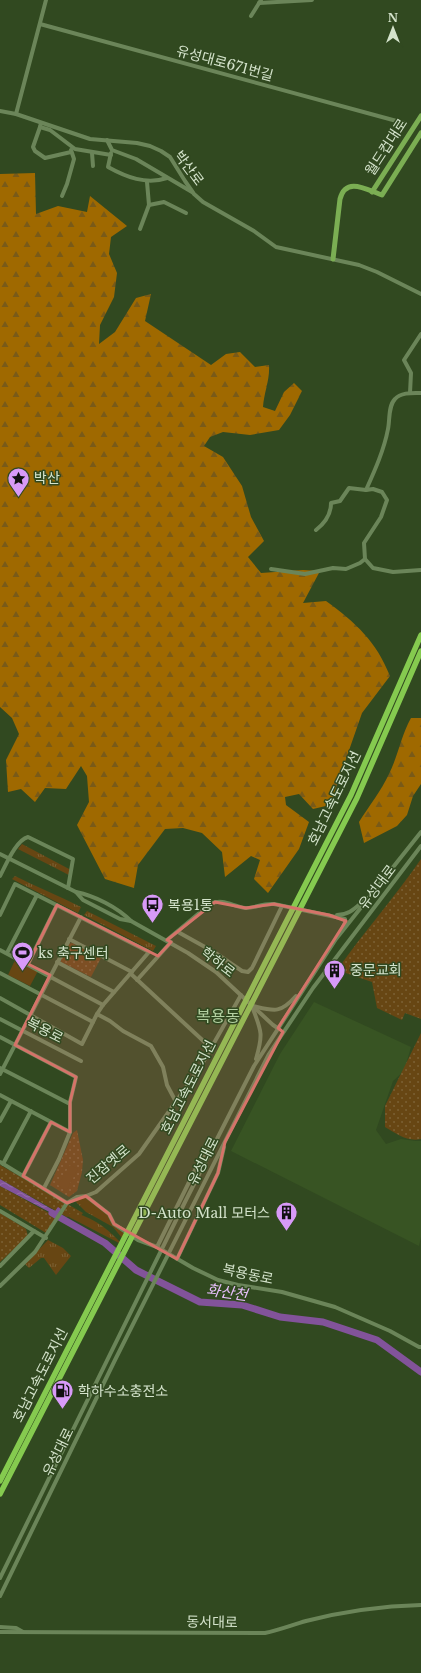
<svg xmlns="http://www.w3.org/2000/svg" width="421" height="1673" viewBox="0 0 421 1673" font-family="'Libre Baskerville','Noto Sans KR',serif">
	<defs>
		<pattern id="grass-tufts" width="24" height="20" patternUnits="userSpaceOnUse"><rect width="24" height="20" fill="#674613"/><path d="M3 7l-1-3M5 7V3M7 7l1-3M15 17l-1-3M17 17v-4M19 17l1-3" fill="none" stroke="#7c6134"/></pattern>
		<pattern id="forest-firs" width="22" height="20" patternUnits="userSpaceOnUse"><rect width="22" height="20" fill="#9f6900"/><path d="M5 1l3.5 6h-7zM16 11l3.5 6h-7z" fill="#795a18"/></pattern>
		<pattern id="park-dots" width="8" height="8" patternUnits="userSpaceOnUse"><rect width="8" height="8" fill="#674613"/><path d="M2 2h.1M6 6h.1" fill="none" stroke="#7c6134" stroke-width="1.8" stroke-linecap="round"/></pattern>
		<pattern id="water-waves" width="16" height="10" patternUnits="userSpaceOnUse"><rect width="16" height="10" fill="#82539a"/><path d="M0 5q4-4 8 0t8 0" fill="none" stroke="#936ca7"/></pattern>
	</defs>
	<rect width="100%" height="100%" fill="#314920"/>
	<path fill="#385423" d="M314,1002l97,45 -7,24 -11,10 -17,49 10,14 15,-5 15,2h5v96l-2,9 -188,-95 49,-97z"/>
	<g fill="url(#grass-tufts)">
		<path d="M22,844l49,26 -2,5 -51,-26z"/>
		<path d="M15,876c22,11 44,20 66,31l-3,6 -66,-34z"/>
		<path d="M87,911l69,35 -3,5 -69,-36z"/>
		<path d="M85,1197l23,18 4,9 12,9 -2,5 -9,-11 -27,-15 -10,-10 1,-3z"/>
		<path d="M67,1211c23,5 37,14 53,31l-1,1 -54,-28z"/>
		<path d="M48,1240l15,8 8,8 -15,19 -12,-17h-3l-12,10 -4,-4z"/>
	</g>
	<g fill="url(#forest-firs)">
		<path d="M35,173l1,41 22,-8 29,6 3,-16 37,30 -16,11 -2,17 8,19 -3,24 -14,28 -1,19 16,-12 21,-34 15,-4 -6,27 66,44 15,-11 14,-2 15,15 14,-2c1,15 -5,27 -6,42l12,4 9,-19 10,-9 8,8 -12,24 -11,15 -29,5 -27,-3 -13,5 -6,9 19,11 19,29 9,31 13,24 -16,16 13,16 42,-3 17,1 -17,32 23,-2c30,22 50,40 64,75l-28,37 -32,92 -17,4 -14,-15 -14,3 1,8 23,17 -10,27 -31,44 -14,-14 6,-19 -9,-4 -26,21 -3,-25 -20,-19 -19,-5 -18,1 -27,36 -4,23 -29,-9 -28,-54 12,-23 -2,-26 -6,-10 -15,23 -21,-1 -10,14 -14,-13 -13,3 -2,-32 13,-26 -7,-16 -12,-11v-533z"/>
		<path d="M411,718h10v66l-8,12 -6,19 -10,11 -33,17 -5,-21c10,-16 22,-31 30,-48 9,-18 12,-38 22,-56z"/>
	</g>
	<g fill="url(#park-dots)">
		<path d="M421,859v160l-16,-6 -3,7 -25,-12 -5,-26 -35,-12c27,-38 57,-72 84,-111z"/>
		<path d="M72,943l29,15 -10,19 -30,-15v-3l7,-15z"/>
		<path d="M421,1033v106c-14,3 -24,-5 -36,-12v-21z"/>
		<path d="M77,1130l6,30 -1,12 -5,19 -8,6 -19,-12 23,-52z"/>
		<path d="M0,1165l83,48 -3,4 -10,-4 -3,4 -67,-38z"/>
		<path d="M0,1186l56,31 -10,16 -46,-28z"/>
		<path d="M0,1213l26,16 2,7 -28,26z"/>
	</g>
	<g fill="#674613">
		<path d="M15,960l23,11 -8,15 -22,-11z"/>
		<path d="M70,1165l8,4 -12,22 -8,-6z"/>
	</g>
	<path fill="url(#water-waves)" d="M0,1179l55,32 3,-4 3,2 -4,7 -57,-30z"/>
	<g fill="none" stroke-linecap="round" stroke-linejoin="round">
		<path stroke="#82539a" stroke-width="7" d="M52,1213l53,30 31,27 64,32 42,3 38,12 43,5 54,18 44,32"/>
		<g stroke="#6b8559" stroke-width="4">
			<path d="M259,3l53,-3"/>
			<path d="M251,16l10,-16"/>
			<path d="M40,24l364,99"/>
			<path d="M0,111l16,3 74,25 47,4 13,3 11,5 9,6 15,24 9,13 9,8 51,29 22,16 83,18 18,7 44,22"/>
			<path d="M16,114l30,-114"/>
			<path d="M41,123l-1,4 10,3 25,19 36,6"/>
			<path d="M40,127l-7,20 2,4 10,7 26,-6"/>
			<path d="M107,140l5,10 24,9 56,33"/>
			<path d="M92,153l1,13"/>
			<path d="M111,153l-3,14c18,10 38,18 59,11"/>
			<path d="M62,196l5,-12 7,-25 -3,-9"/>
			<path d="M149,205l15,-3 22,11"/>
			<path d="M140,229l9,-24 -2,-23"/>
			<path d="M410,393l1,-20 -7,-13 17,-26"/>
			<path d="M421,393c-8,0 -20,-1 -26,6 -7,7 -5,21 -7,30 -4,21 -13,41 -22,61l7,-1 9,3 5,8 -6,17 -17,26 1,16 8,9 20,4 28,-2"/>
			<path d="M316,530c9,-7 15,-15 15,-27l9,-2 9,-13 17,2"/>
			<path d="M271,569l34,5 28,-6 13,1 14,-6 5,-4"/>
			<path d="M0,854l76,38c19,4 41,15 55,29"/>
			<path d="M0,876c6,-11 16,-36 28,-39l45,22 -5,29"/>
			<path d="M76,892l7,8 37,19 11,2 57,32 28,19 57,53 6,4"/>
			<path d="M0,915l15,-31 134,68 -46,53 -6,9 -15,30 -82,-46"/>
			<path d="M337,915c13,0 19,-8 28,-15"/>
			<path d="M178,932l36,20 28,19 6,1 4,-4 30,-62"/>
			<path d="M69,939l63,33"/>
			<path d="M167,940l43,-36c13,-6 22,2 35,4 8,1 17,-5 29,-4l71,15v4l-3,6"/>
			<path d="M0,950l103,55"/>
			<path d="M7,953l30,-58"/>
			<path d="M57,962l57,30"/>
			<path d="M28,964l29,-59"/>
			<path d="M0,973l93,49"/>
			<path d="M131,974l80,74"/>
			<path d="M137,980l34,-38"/>
			<path d="M253,1006c21,5 27,8 43,-10"/>
			<path d="M253,1009c9,23 10,26 3,50"/>
			<path d="M97,1014l13,7 13,10 28,15 12,21 4,18 9,17"/>
			<path d="M0,1019l81,42"/>
			<path d="M0,1037l76,40 -6,25v30l-11,27 -15,29"/>
			<path d="M0,1068l70,36"/>
			<path d="M0,1074l81,-157"/>
			<path d="M0,1095l70,37"/>
			<path d="M0,1121l11,-20"/>
			<path d="M0,1162l67,41"/>
			<path d="M3,1164l28,-53"/>
			<path d="M23,1176l28,-54"/>
			<path d="M86,1196l23,18 5,10 24,16 19,7 36,21 25,12 20,5 44,7 53,15 55,24 29,16h2"/>
			<path d="M0,1211l46,27"/>
			<path d="M157,1247l43,-87 13,-17"/>
			<path d="M177,1259l41,-86 6,-26"/>
			<path d="M0,1266l34,-35"/>
			<path d="M0,1286l35,-34 32,-49 10,-6 9,-1 10,-4 43,-38 62,-88 40,-71"/>
			<path d="M0,1578l185,-376 69,-136 82,-127 85,-107"/>
			<path d="M0,1596l115,-236 154,-306 44,-66 108,-142"/>
			<path d="M0,1627l16,1 7,4"/>
			<path d="M0,1632l265,1c14,-3 27,-8 41,-12 35,-9 79,-15 115,-16"/>
		</g>
		<g stroke="#7bae53" stroke-width="5">
			<path d="M372,192l49,-76"/>
			<path d="M333,259l7,-60c6,-23 27,-9 42,-4l39,-62"/>
		</g>
		<g stroke="#85ca4f" stroke-width="5.5">
			<path d="M0,1481l351,-686 70,-160"/>
			<path d="M0,1494l357,-696 64,-147"/>
		</g>
	</g>
	<path fill="#d57369" fill-opacity="0.2" stroke="#d57369" stroke-width="3" stroke-linejoin="round" d="M215,902l31,6 28,-4 55,11 17,6 -68,107 5,4 -58,110 -7,31 -41,86 -63,-35 -5,-10 -23,-18 -19,7 -44,-27 28,-54 19,10v-30l6,-25 -61,-32 35,-70 -22,-11 29,-59 101,51 13,-14 -4,-2z"/>
	<defs>
		<symbol id="sight-pin" viewBox="-11 -11 22 30"><path d="M0 17L-7.5 6A9.5 9.5 0 1 1 7.5 6Z" fill="#d89af8" stroke="#314920"/><path d="M0-6L1.8-2.2L6-1.7L2.9 1.2L3.7 5.4L0 3.3L-3.7 5.4L-2.9 1.2L-6-1.7L-1.8-2.2Z" fill="#111"/></symbol>
		<symbol id="bus-pin" viewBox="-11 -11 22 30"><path d="M0 17L-7.5 6A9.5 9.5 0 1 1 7.5 6Z" fill="#d89af8" stroke="#314920"/><path d="M-5-6H5V4H4V6H2V4H-2V6H-4V4H-5ZM-3.5-4V0h7V-4ZM-3.5 1.2v1.5H-2V1.2ZM2 1.2v1.5H3.5V1.2Z" fill="#111"/></symbol>
		<symbol id="stadium-pin" viewBox="-11 -11 22 30"><path d="M0 17L-7.5 6A9.5 9.5 0 1 1 7.5 6Z" fill="#d89af8" stroke="#314920"/><path d="M0-5a6.5 5 0 1 0 0 10a6.5 5 0 1 0 0-10ZM-3.5-1.8h7v3.6h-7Z" fill="#111"/></symbol>
		<symbol id="building-pin" viewBox="-11 -11 22 30"><path d="M0 17L-7.5 6A9.5 9.5 0 1 1 7.5 6Z" fill="#d89af8" stroke="#314920"/><path d="M-4-6H4V6H1V3H-1V6H-4ZM-2.5-4.3h1.7v1.8h-1.7ZM.8-4.3h1.7v1.8H.8ZM-2.5-1h1.7V.8h-1.7ZM.8-1h1.7V.8H.8Z" fill="#111"/></symbol>
		<symbol id="fuel-pin" viewBox="-11 -11 22 30"><path d="M0 17L-7.5 6A9.5 9.5 0 1 1 7.5 6Z" fill="#d89af8" stroke="#314920"/><path d="M-5.5-6h7V0h2V4h1.3V-2.5L3-4.5l.8-.8L6-3V5H2.5V1h-1V6h-7ZM-4.2-4.7v3.2H.2V-4.7Z" fill="#111"/></symbol>
	</defs>
	<g fill-rule="evenodd">
		<use href="#sight-pin" x="6" y="466" width="25" height="34"/>
		<use href="#bus-pin" x="140" y="892" width="25" height="34"/>
		<use href="#stadium-pin" x="10" y="940" width="25" height="34"/>
		<use href="#building-pin" x="322" y="958" width="25" height="34"/>
		<use href="#building-pin" x="274" y="1200" width="25" height="34"/>
		<use href="#fuel-pin" x="50" y="1378" width="25" height="34"/>
	</g>
	<g text-anchor="middle" dominant-baseline="central" stroke-width="3" stroke-linejoin="round" paint-order="stroke">
		<g font-size="14" fill="#d4e3cb" stroke="#314920">
			<text transform="translate(225 63) rotate(15)">유성대로671번길</text>
			<text transform="translate(386 147) rotate(-57)">월드컵대로</text>
			<text transform="translate(189 168) rotate(53)">박산로</text>
			<text transform="translate(334 798) rotate(-64)">호남고속도로지선</text>
			<text transform="translate(377 887) rotate(-53)">유성대로</text>
			<text transform="translate(218 962) rotate(38)">학하로</text>
			<text transform="translate(45 1030) rotate(27)">복용로</text>
			<text transform="translate(188 1087) rotate(-63)">호남고속도로지선</text>
			<text transform="translate(203 1161) rotate(-63)">유성대로</text>
			<text transform="translate(108 1164) rotate(-40)">진잠옛로</text>
			<text transform="translate(248 1274) rotate(12)">복용동로</text>
			<text transform="translate(40 1375) rotate(-63)">호남고속도로지선</text>
			<text transform="translate(58 1452) rotate(-64)">유성대로</text>
			<text transform="translate(212 1622) rotate(1)">동서대로</text>
		</g>
		<g font-size="14" fill="#d4e3cb" stroke="#314920" text-anchor="start">
			<text x="34" y="478">박산</text>
			<text x="168" y="905">복용1통</text>
			<text x="38" y="953">ks 축구센터</text>
			<text x="350" y="970">중문교회</text>
			<text x="270" y="1213" text-anchor="end">D-Auto Mall 모터스</text>
			<text x="78" y="1391">학하수소충전소</text>
		</g>
		<g font-size="15" font-style="italic" fill="#e6bffa" stroke="#314920">
			<text transform="translate(227 1292) rotate(8)">화산천</text>
		</g>
		<g font-size="16" fill="#b3d0a1" stroke="#314920">
			<text x="218" y="1016">복용동</text>
		</g>
	</g>
	<g transform="translate(393 28)" stroke="#314920" stroke-width="3" paint-order="stroke">
	<path d="M0-3L7 15L0 10L-7 15Z" fill="#d4e3cb"/>
	<text y="-6" font-size="11" font-weight="bold" text-anchor="middle" fill="#d4e3cb">N</text>
	</g>
</svg>
